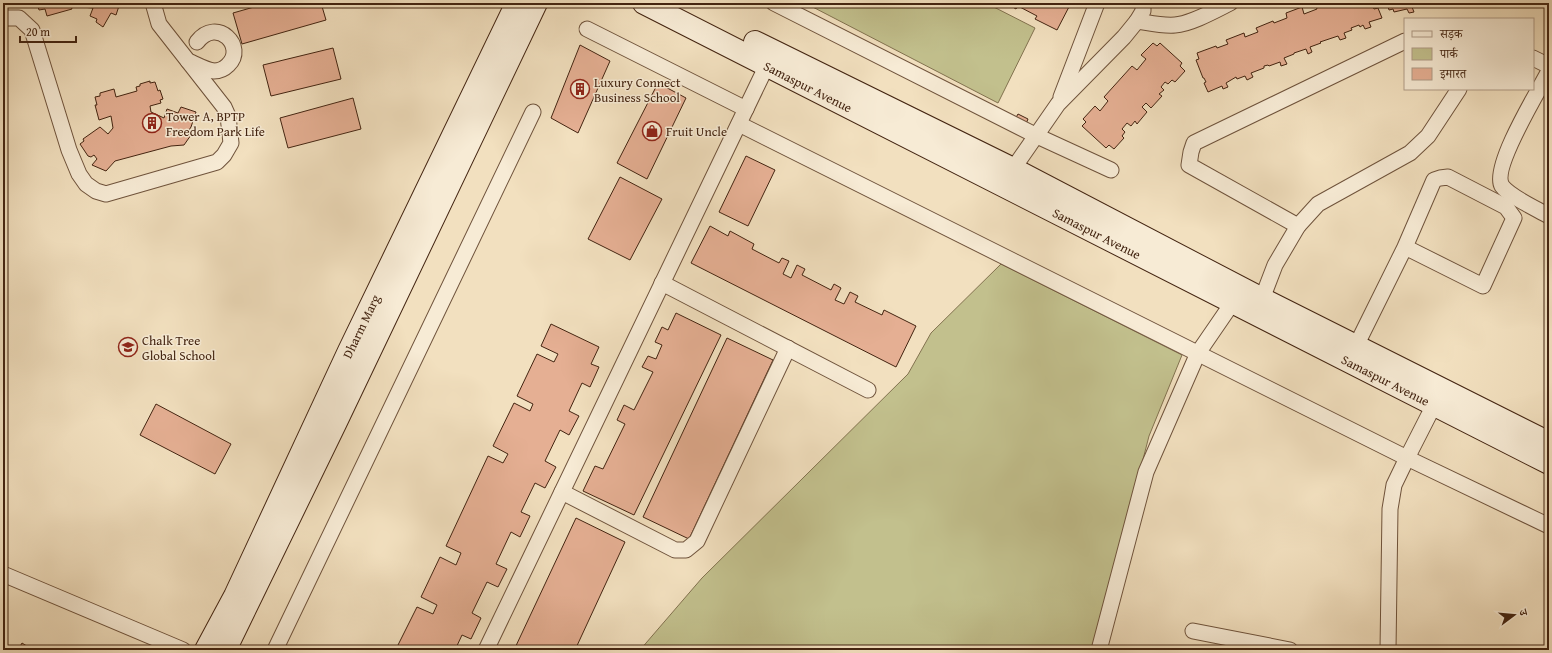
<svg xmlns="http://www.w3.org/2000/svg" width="1552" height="653" viewBox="0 0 1552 653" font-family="'Gentium Book Plus','Noto Serif Devanagari',serif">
	<rect width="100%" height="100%" fill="#f2e0bf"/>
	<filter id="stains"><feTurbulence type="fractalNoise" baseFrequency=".005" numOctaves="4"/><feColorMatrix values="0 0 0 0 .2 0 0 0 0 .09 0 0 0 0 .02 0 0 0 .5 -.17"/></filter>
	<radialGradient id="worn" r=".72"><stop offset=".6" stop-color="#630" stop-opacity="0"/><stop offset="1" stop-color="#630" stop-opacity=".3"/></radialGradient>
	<g fill="#c2c08d" stroke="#82724f">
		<path d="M805,3h181l49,25 -37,75z"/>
		<path d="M1001,264l181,91 -33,81 -55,214h-454l62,-72 206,-204 23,-41z"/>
	</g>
	<g fill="#e5af93" stroke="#432411">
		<path d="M37,3h33l2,6 -25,7 -2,-7 -6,1z"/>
		<path d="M80,3h40l-4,12 -5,-2 -8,14 -7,-5 1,-3 -7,-3 3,-8 -12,-1z"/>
		<path d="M268,3h53l5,17 -84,24 -9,-31z"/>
		<path d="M1006,3h65l-14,27 -22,-11 2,-3 -19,-10 -2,3z"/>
		<path d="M1315,3h61l-4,2 2,4 4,-1 4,10 -13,4 2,5 -6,2 -2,-4 -3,2 -1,-2 -8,3 1,2 -8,3 2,5 -6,2 -2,-4 -18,6 1,1 -11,4 2,5 -4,2 -2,-5 -12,4v1l-10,4 3,6 -6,2 -1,-4 -11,4 -1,-1 -4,1v2l-13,5 2,4 -6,3 -2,-4 -8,3 -1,-2 -10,6 2,4 -5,2 -1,-3 -14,6 -4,-9 2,-1 -2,-4h-1l-7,-18 3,-1 -2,-6 19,-7 1,2 11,-4 -2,-4 18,-7 1,4 13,-5 -2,-4 17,-7 1,2 13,-5 -1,-5 16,-6 2,7 13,-5z"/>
		<path d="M1387,3h32l-2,1 1,1 -6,2 2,5 -5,1 -2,-4 -13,3 -1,-3 -4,1z"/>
		<path d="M1153,43l4,3 3,-3 22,20 -2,3 5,5 -10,11 -3,-2 -4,4 -3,-2 -4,5 3,3 -5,4 3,2 -11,12 -5,-5 -4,4 5,5 -10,12 -2,-3 -4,5 -4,-3 -5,6 3,3 -3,4 2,2 -10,11 -5,-4 -3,3 -24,-22 4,-4 -3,-3 12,-13 5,5 8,-10 -4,-4 28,-31 5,4 9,-11 -5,-4z"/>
		<path d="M580,45l30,16 -32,72 -27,-15z"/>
		<path d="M333,48l8,31 -70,17 -8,-31z"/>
		<path d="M150,81v2l5,-1 3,9 2,-1 3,9 -3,1 1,3 -11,3 1,6 13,6 3,-9 11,4 3,-6 15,5 -5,15 -4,6 4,2 -7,10 -13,1 -56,15 -9,10 -14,-6 5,-6 -3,-4 -3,2 -3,-1 -8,-12 4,-3 -1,-2 17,-12 8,7 5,-6 -2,-12 -12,4 -4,-15h2l-2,-8 5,-1v-3l14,-4 2,8 21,-6 -1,-4 4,-1v-2z"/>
		<path d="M658,83l28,15 -39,81 -30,-16z"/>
		<path d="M353,98l8,31 -73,19 -8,-30z"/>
		<path d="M1018,114l10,5 -3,7 -11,-5z"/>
		<path d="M746,156l29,14 -27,56 -29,-14z"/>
		<path d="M620,177l42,22 -32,61 -42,-21z"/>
		<path d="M710,226l18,10 2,-5 24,13 -2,5 27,14 3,-5 7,3 -6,13 8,4 6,-13 8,4 -3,6 29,15 3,-6 7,4 -6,12 9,4 6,-12 8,4 -3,6 27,13 2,-5 32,16 -20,41 -205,-104z"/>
		<path d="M676,313l45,22 -87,180 -51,-24 12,-25 8,3 22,-45 -8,-4 7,-15 10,5 19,-38 -11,-5 6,-11 8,3 6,-14 -7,-3 7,-15 6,3z"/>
		<path d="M551,324l48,23 -8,17 8,3 -9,20 -8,-4 -13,28 10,5 -10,19 -9,-5 -15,31 11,6 -11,21 -10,-5 -14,29 9,4 -10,21 -9,-5 -15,32 11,5 -9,18 -11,-5 -15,31 9,5 -10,21 -9,-4 -7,15h-57l-2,-1 21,-42 16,7 4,-9 -16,-8 19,-40 16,8 5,-12 -15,-7 42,-90 15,7 5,-9 -15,-8 21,-43 16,8 3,-7 -16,-8 20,-42 17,8 4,-8 -17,-8z"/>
		<path d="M727,338l46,22 -84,179 -46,-22z"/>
		<path d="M156,404l75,40 -16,30 -75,-39z"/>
		<path d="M576,518l49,24 -50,108h-61z"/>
		<path d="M22,643l11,7h-15z"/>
	</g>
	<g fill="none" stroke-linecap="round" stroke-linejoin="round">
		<defs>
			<g id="street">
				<path d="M774,3l263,133 74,34"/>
				<path d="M3,18h16l13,12 37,120 10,24 7,10 10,7 10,3 111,-32 7,-7 7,-12 -3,-27 -4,-9 -65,-83 -6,-21"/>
				<path d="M1137,21c13,2 25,5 38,4 16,-1 41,-15 55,-22"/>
				<path d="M587,29l159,80"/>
				<path d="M1533,58l16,8"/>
				<path d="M188,61c8,3 17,9 26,10 5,0 10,-2 14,-6 19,-18 -11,-49 -31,-23"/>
				<path d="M1549,71c-10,19 -58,97 -47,115 8,11 35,23 47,30"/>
				<path d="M1061,97l36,-94"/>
				<path d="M739,124l668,334 142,68"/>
				<path d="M1013,169l45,-65 66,-67 13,-16 6,-10v-8"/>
				<path d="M1298,226l-109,-61 2,-13 3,-9 211,-102"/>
				<path d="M662,283l206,107"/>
				<path d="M1262,299l13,-34 23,-39 20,-22 92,-51 18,-17 31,-47"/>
				<path d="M1356,346l49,-99 78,39 31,-68 -8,-11 -58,-30 -8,1 -6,2 -29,67"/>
				<path d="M562,492l113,58h11l11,-9 91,-193"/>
				<path d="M3,574l180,76"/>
				<path d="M1193,631l97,19"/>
				<path d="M275,650l258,-538"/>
				<path d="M486,650l281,-585"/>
				<path d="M1099,650l47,-178 52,-119 35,-51"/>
				<path d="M1388,650l2,-141 4,-24 13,-27 27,-53"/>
			</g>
			<g id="secondary">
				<path id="s1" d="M644,3l905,460"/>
				<path d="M755,42l258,127 249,130 287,144"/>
				<path id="s2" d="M206,650l29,-54 114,-245 168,-348"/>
				<path d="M225,650l110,-226 201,-421"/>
			</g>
		</defs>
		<use href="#street" stroke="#6f533c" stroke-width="17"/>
		<use href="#secondary" stroke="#432411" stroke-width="24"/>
		<use href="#street" stroke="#f7ebd5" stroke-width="15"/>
		<use href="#secondary" stroke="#f7ebd5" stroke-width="22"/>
	</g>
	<defs>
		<symbol id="building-ring" viewBox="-11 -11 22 22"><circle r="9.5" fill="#f7ebd5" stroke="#8f2418" stroke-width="1.5"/><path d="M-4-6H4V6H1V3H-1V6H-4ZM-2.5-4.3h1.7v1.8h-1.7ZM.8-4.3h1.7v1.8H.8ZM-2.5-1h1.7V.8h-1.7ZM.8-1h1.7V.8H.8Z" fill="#8f2418"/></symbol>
		<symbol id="shop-ring" viewBox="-11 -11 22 22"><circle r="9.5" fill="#f7ebd5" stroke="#8f2418" stroke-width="1.5"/><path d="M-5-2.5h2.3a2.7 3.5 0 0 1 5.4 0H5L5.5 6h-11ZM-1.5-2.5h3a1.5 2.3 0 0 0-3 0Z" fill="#8f2418"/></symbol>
		<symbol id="school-ring" viewBox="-11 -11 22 22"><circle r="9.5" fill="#f7ebd5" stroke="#8f2418" stroke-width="1.5"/><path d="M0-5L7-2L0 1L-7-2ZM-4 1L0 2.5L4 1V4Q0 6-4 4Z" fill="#8f2418"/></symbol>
	</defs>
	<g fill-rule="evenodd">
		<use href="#building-ring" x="569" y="78" width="22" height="22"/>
		<use href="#building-ring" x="141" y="112" width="22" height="22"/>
		<use href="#shop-ring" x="641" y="120" width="22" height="22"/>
		<use href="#school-ring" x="117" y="336" width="22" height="22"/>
	</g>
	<g text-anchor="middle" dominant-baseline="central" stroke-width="3" stroke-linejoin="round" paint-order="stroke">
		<g font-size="13" fill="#432411" stroke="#f7ebd5" text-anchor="start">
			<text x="594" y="82">Luxury Connect<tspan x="594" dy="15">Business School</tspan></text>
			<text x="166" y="116">Tower A, BPTP<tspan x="166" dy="15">Freedom Park Life</tspan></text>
			<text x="666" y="131">Fruit Uncle</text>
			<text x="142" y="340">Chalk Tree<tspan x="142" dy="15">Global School</tspan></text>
		</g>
		<g font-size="13" fill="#432411" stroke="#f7ebd5">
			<text stroke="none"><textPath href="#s1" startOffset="184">Samaspur Avenue</textPath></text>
			<text stroke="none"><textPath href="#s1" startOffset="508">Samaspur Avenue</textPath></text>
			<text stroke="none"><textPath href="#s2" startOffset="359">Dharm Marg</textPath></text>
			<text stroke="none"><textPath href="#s1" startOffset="832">Samaspur Avenue</textPath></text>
		</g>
	</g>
	<rect width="1552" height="653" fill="none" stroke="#f2e0bf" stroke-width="16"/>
	<rect x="4" y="4" width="1544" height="645" fill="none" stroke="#432411" stroke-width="2"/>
	<rect x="8" y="8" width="1536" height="637" fill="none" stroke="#432411"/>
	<rect x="1404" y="18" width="130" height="72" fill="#f7ebd5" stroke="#af9b87"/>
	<rect x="1412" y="31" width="20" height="6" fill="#f7ebd5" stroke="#af9b87"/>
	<text x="1440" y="38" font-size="12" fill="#432411">सड़क</text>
	<rect x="1412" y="48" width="20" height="12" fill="#c2c08d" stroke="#af9b87"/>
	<text x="1440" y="58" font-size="12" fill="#432411">पार्क</text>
	<rect x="1412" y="68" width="20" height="12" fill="#e5af93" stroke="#af9b87"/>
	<text x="1440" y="78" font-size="12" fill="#432411">इमारत</text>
	<g transform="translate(1514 615) rotate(74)" stroke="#f7ebd5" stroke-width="3" paint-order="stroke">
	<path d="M0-3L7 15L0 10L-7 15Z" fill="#432411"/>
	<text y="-6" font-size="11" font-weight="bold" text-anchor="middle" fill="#432411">उ</text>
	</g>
	<path d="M20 36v6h56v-6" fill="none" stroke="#432411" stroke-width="2"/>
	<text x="26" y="36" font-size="12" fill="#432411" stroke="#f7ebd5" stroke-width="3" paint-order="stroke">20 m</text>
	<rect width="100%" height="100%" filter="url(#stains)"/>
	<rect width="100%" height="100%" fill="url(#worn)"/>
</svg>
